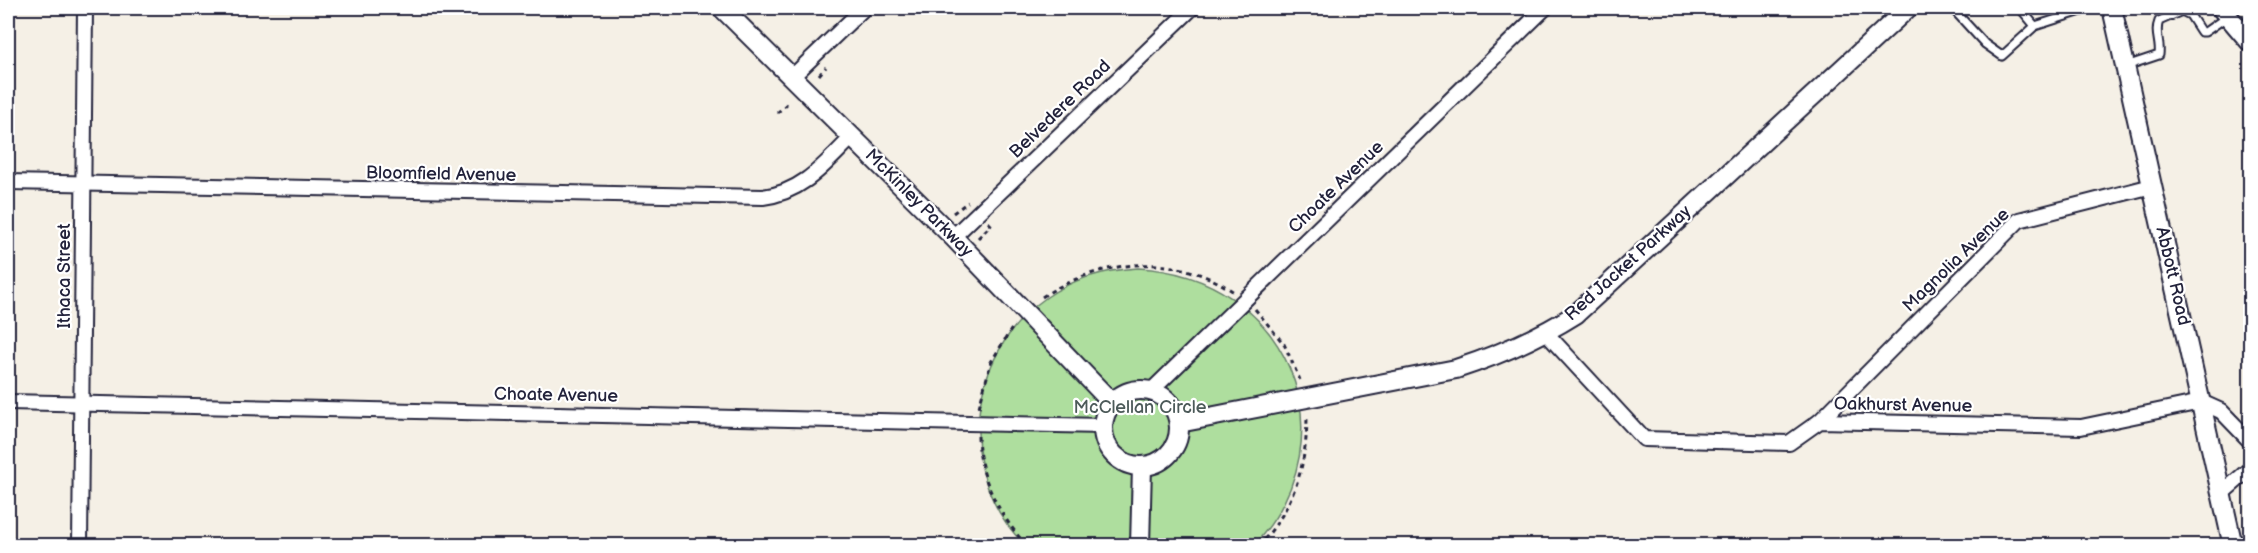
<svg xmlns="http://www.w3.org/2000/svg" width="2258" height="553" viewBox="0 0 2258 553" font-family="'Balsamiq Sans',sans-serif">
	<rect width="100%" height="100%" fill="#f5f0e6"/>
	<filter id="ink" filterUnits="userSpaceOnUse"><feTurbulence type="fractalNoise" baseFrequency=".0167" numOctaves="2"/><feDisplacementMap in="SourceGraphic" scale="12" xChannelSelector="R" yChannelSelector="G"/><feConvolveMatrix kernelMatrix="1 2 1 2 8 2 1 2 1" color-interpolation-filters="sRGB"/></filter>
	<g filter="url(#ink)">
		<path fill="#aede9e" stroke="#68806c" stroke-width="1.5" d="M1138,268c148,7 217,167 116,277l-228,1c-73,-69 -60,-193 21,-249 27,-19 58,-27 91,-29z"/>
		<g fill="none" stroke-linecap="round" stroke-linejoin="round">
			<defs>
				<g id="lane">
					<path d="M1952,8l33,36 17,12 33,-30 -15,-18"/>
					<path d="M2035,26l56,-18"/>
					<path d="M2126,66l33,-11c2,-12 -5,-22 0,-34l23,-10 8,4 11,17h4l23,-16"/>
				</g>
				<g id="street">
					<path d="M792,77l72,-69"/>
					<path d="M8,182l755,15c40,-5 62,-33 89,-60"/>
					<path d="M953,237l239,-229"/>
					<path d="M1546,333l98,106 145,4 31,-22 261,6 120,-25 20,9 29,30"/>
					<path d="M1151,391l394,-383"/>
					<path d="M8,402l1095,24"/>
					<path d="M1820,421l199,-201 133,-34"/>
					<path d="M2221,494l29,-25"/>
					<path d="M80,546l5,-538"/>
				</g>
				<g id="secondary">
					<path d="M722,8l231,229 159,166"/>
					<path d="M2112,8l121,538"/>
					<path d="M2221,8l29,34"/>
					<circle cx="1141" cy="428" r="38"/>
					<path d="M1179,423l277,-54c43,-14 82,-31 120,-55l332,-306"/>
					<path d="M1140,546l2,-80"/>
				</g>
			</defs>
			<use href="#lane" stroke="#22223b" stroke-width="11"/>
			<use href="#street" stroke="#22223b" stroke-width="18"/>
			<use href="#secondary" stroke="#22223b" stroke-width="22"/>
			<g stroke="#22223b" stroke-width="3" stroke-dasharray="4.5 4.5" stroke-linecap="butt">
				<path d="M819,75l7,-8"/>
				<path d="M777,113l13,-12"/>
				<path d="M953,213l15,-11"/>
				<path d="M978,238l13,-13 -4,-4"/>
				<path d="M1042,297c59,-38 132,-46 192,-5"/>
				<path d="M1255,309l29,35 16,36"/>
				<path d="M979,407l12,-45 23,-37"/>
				<path d="M978,436c1,42 21,79 49,110"/>
				<path d="M1258,546c36,-37 49,-81 49,-131"/>
			</g>
			<use href="#lane" stroke="#fff" stroke-width="7"/>
			<use href="#street" stroke="#fff" stroke-width="14"/>
			<use href="#secondary" stroke="#fff" stroke-width="18"/>
		</g>
	</g>
	<g text-anchor="middle" dominant-baseline="central" stroke-width="4.5" stroke-linejoin="round" paint-order="stroke">
		<g font-size="18" fill="#22223b" stroke="#fff">
			<text transform="translate(1060 109) rotate(-44)">Belvedere Road</text>
			<text transform="translate(441 174) rotate(1)">Bloomfield Avenue</text>
			<text transform="translate(1336 187) rotate(-44)">Choate Avenue</text>
			<text transform="translate(919 203) rotate(45)">McKinley Parkway</text>
			<text transform="translate(1956 260) rotate(-44)">Magnolia Avenue</text>
			<text transform="translate(1628 263) rotate(-42)">Red Jacket Parkway</text>
			<text transform="translate(64 276) rotate(-90)">Ithaca Street</text>
			<text transform="translate(2173 276) rotate(77)">Abbott Road</text>
			<text transform="translate(556 395) rotate(1)">Choate Avenue</text>
			<text transform="translate(1903 405) rotate(1)">Oakhurst Avenue</text>
		</g>
		<g font-size="18" fill="#4c5a59" stroke="#fff">
			<text x="1140" y="407">McClellan Circle</text>
		</g>
	</g>
	<rect width="2258" height="553" fill="none" stroke="#fff" stroke-width="30"/>
	<rect x="15" y="15" width="2228" height="523" fill="none" stroke="#22223b" stroke-width="2" filter="url(#ink)"/>
</svg>
